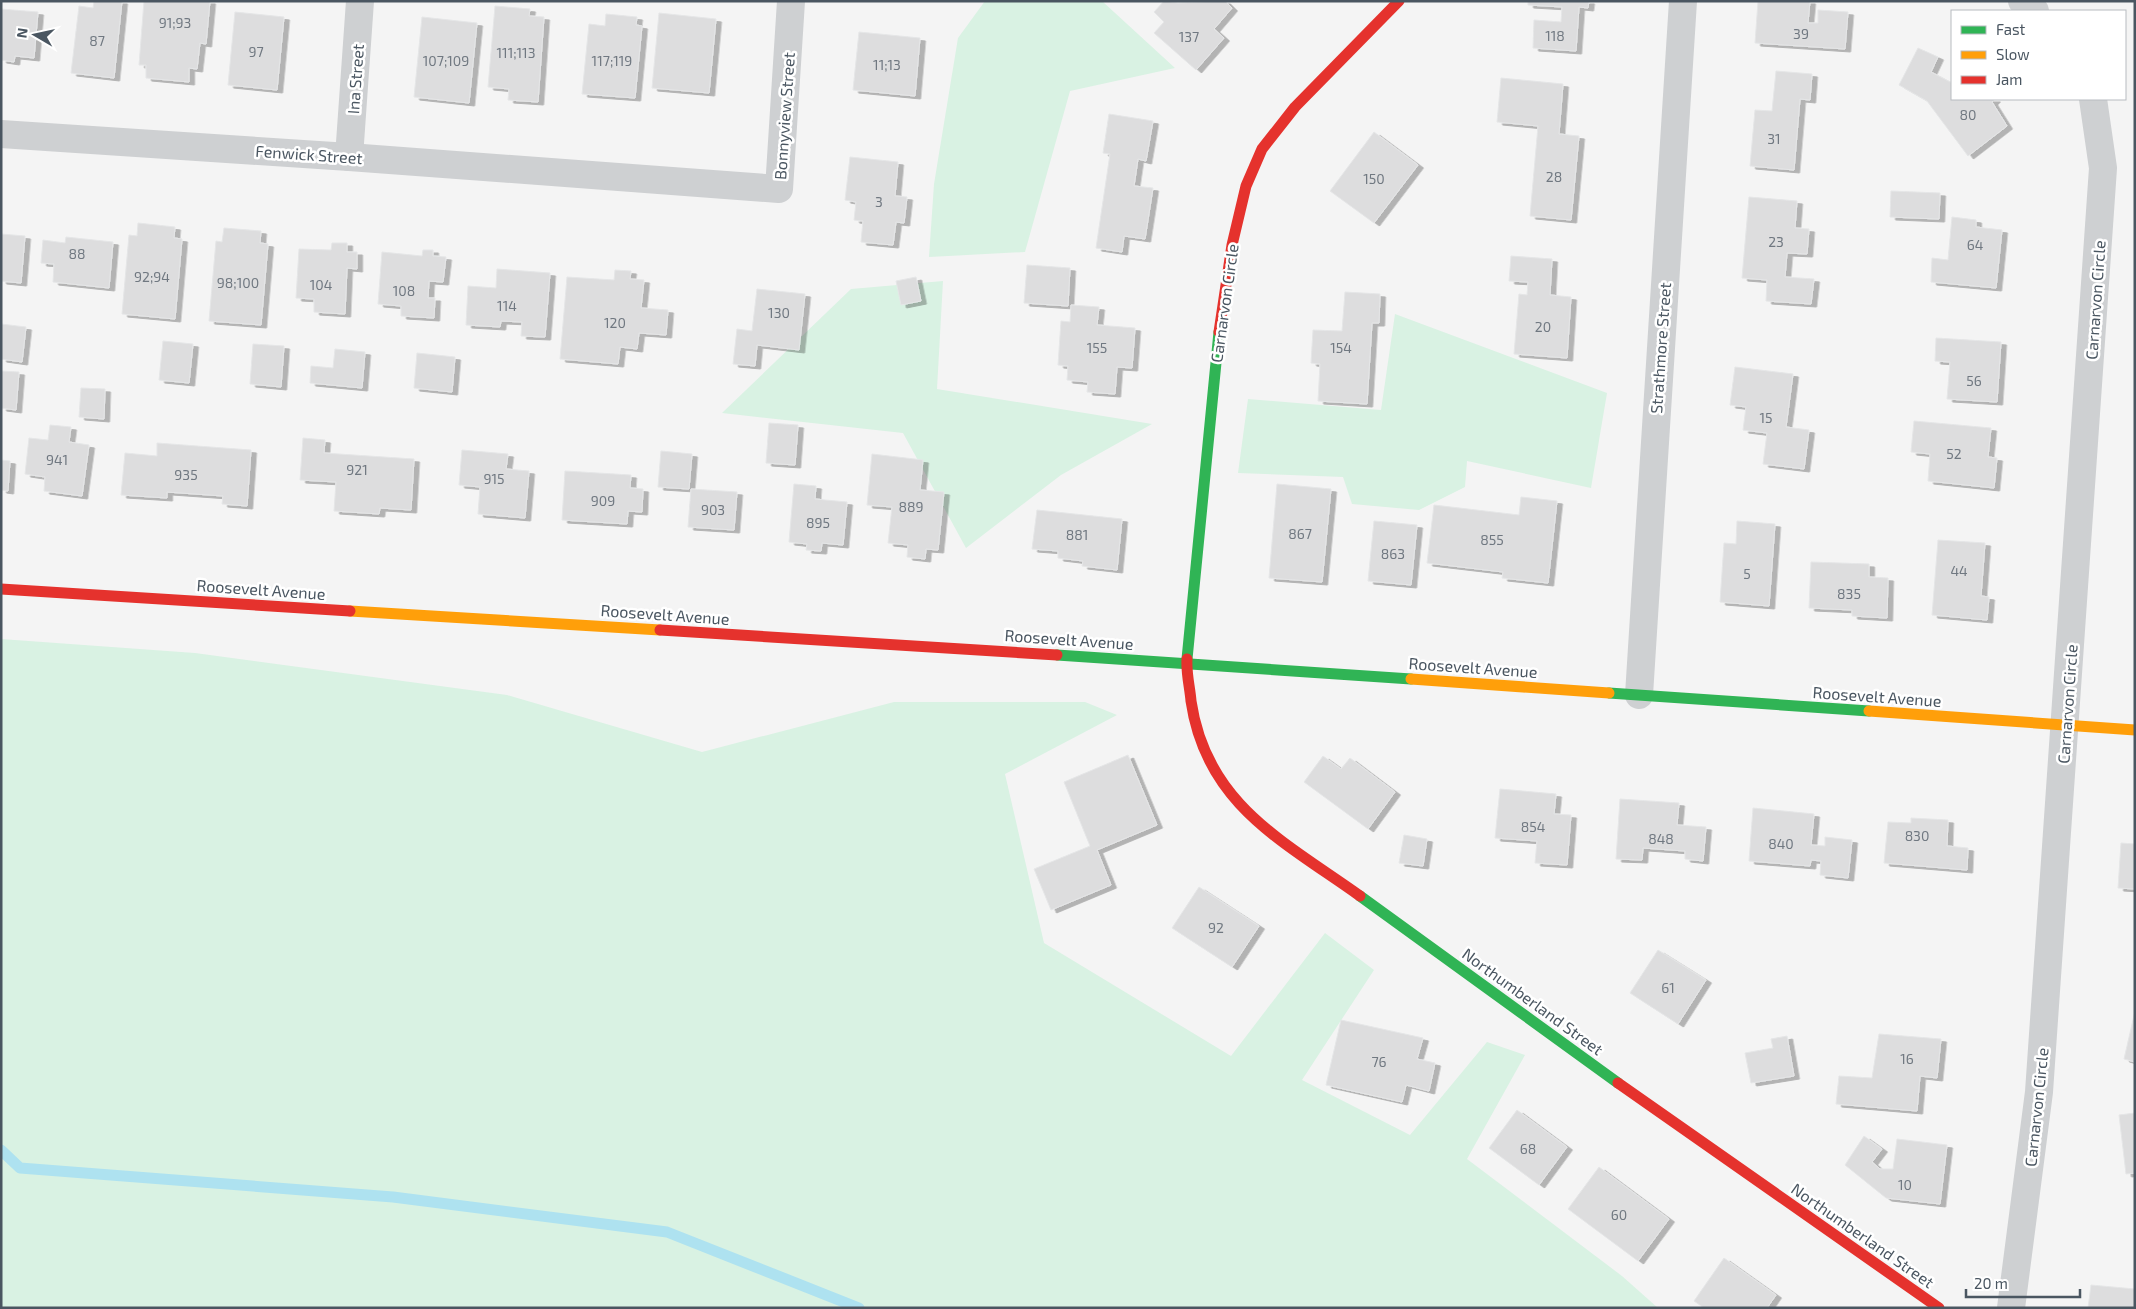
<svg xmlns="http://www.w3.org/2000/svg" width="2136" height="1309" viewBox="0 0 2136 1309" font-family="'Exo 2',sans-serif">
	<defs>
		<filter id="shadow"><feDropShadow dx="5.5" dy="3" stdDeviation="0" flood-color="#0004"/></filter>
	</defs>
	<rect width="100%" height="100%" fill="#f4f4f4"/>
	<g fill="#d9f2e3">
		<path d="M985,1h117l73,67 -105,23 -45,161 -96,5 5,-73 24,-146z"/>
		<path d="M943,281l-6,108 215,35 -91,51 -95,73 -63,-115 -181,-20 129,-124z"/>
		<path d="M1395,314l212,79 -16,95 -124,-27 -2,26 -46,23 -67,-6 -9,-27 -105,-4 10,-74 133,11z"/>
		<path d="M1,639l194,14 312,42 195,57 192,-50h191l32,13 -112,59 39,169 187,113 94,-123 49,37 -72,110 108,55 77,-93 38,13 -58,104 155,117 36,32h-1657z"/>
	</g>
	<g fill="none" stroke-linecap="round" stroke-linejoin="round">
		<path stroke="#aee2f0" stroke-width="11" d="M1,1150l19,18 373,29 274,35 192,76"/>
	</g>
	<g fill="#ddddde" stroke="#e5e6e7" filter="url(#shadow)">
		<path d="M94,1h28l-8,77 -43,-5 8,-67 14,2z"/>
		<path d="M144,1h66l-4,43 -6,-1 -3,26 -8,-1v14l-43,-4v-13h-7z"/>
		<path d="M1164,1l14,2 47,-2 7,7 -18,21 10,9 -28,32 -42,-37 10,-11 -10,-10z"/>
		<path d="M1528,1h61l-1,7 -9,-1 -3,44 -43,-3 1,-28 27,2 1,-15 -34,-2z"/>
		<path d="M1758,1h52l-2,22h10v-13l30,2 -3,37 -90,-6z"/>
		<path d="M495,6l35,3 -1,7 15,1 -6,85 -30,-2 1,-11 -21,-2z"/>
		<path d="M1,9l37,3 -4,46 -19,-2 -1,6 -13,-2z"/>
		<path d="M235,12l49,5 -7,73 -49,-5z"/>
		<path d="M659,13l57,6 -7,74 -57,-5z"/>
		<path d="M606,14l31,3 -1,8 6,1 -7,72 -53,-4 7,-70 16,2z"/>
		<path d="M422,17l55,6 -8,80 -55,-6z"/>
		<path d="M859,32l61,6 -5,58 -62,-6z"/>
		<path d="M1918,48l20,9 -7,15 21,11v16h43l-3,3 15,24 -39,30 -41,-55 -28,-16z"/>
		<path d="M1776,71l36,3 -2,26 -10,-1 -6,71 -44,-4 5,-56 17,1z"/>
		<path d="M1501,78l62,6 -4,50 20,2 -8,84 -41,-4 8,-90 -41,-4z"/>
		<path d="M1109,114l44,7 -7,40 -8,-2 -4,27 19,2 -8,51 -21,-3 -2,16 -26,-4 14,-94 -7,-1z"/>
		<path d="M1374,132l44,33 -44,58 -44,-32z"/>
		<path d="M850,157l48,5 -3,34 12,1 -3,26 -8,-1 -3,23 -32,-3 2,-21 -9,-1 2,-18 -11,-2z"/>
		<path d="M1891,191l49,2 -1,26 -49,-2z"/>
		<path d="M1749,197l48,4 -2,27 14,1 -2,25 -20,-1 -2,24 29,2 -3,25 -45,-3 1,-21 -25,-2z"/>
		<path d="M1952,217l24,3v7l26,3 -6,58 -65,-6 1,-24 16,2z"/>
		<path d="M138,223l37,4 -1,11 8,1 -7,80 -53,-5 7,-79 8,1z"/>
		<path d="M224,228l37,3 -1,12 8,1 -7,81 -52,-4 7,-80 6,1z"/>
		<path d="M1,234l24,2 -4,47 -20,-2z"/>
		<path d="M66,237l47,5 -4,46 -56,-6 1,-18 -13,-1 2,-23 22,3z"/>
		<path d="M332,243h15v9h10v17l-10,-1 -2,46 -31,-2v-13l-18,-1 3,-49 32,1z"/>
		<path d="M423,250h10v6l13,1 -3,25 -14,-1 -1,17h7l-1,20 -33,-2v-10l-23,-2 4,-52 40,4z"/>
		<path d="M1511,256l41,3 -2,36 21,2 -4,61 -53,-4 5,-60 8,1 1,-13 -19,-1z"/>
		<path d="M1027,265l43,3 -2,38 -44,-3z"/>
		<path d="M497,269l53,4 -5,64 -24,-1 1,-14 -21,-1 -1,6 -34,-2 2,-39 28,2z"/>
		<path d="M615,270l16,1 -1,8 14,1 -3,28 27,2 -2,25 -27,-2 -2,16 -17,-2 -2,17 -58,-5 7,-82 47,3z"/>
		<path d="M916,277l5,24 -20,4 -5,-24z"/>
		<path d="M757,289l48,5 -6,56 -42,-5 -2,21 -22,-2 4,-35 15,2z"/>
		<path d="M1345,292l35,2 -1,29h-7l-5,81 -49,-3 2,-37 -9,-1 2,-33 29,1z"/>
		<path d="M1071,305l28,2 -2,18 38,3 -3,40 -15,-1 -2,27 -28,-2 1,-10 -21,-2 1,-14 -10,-1 3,-44 9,1z"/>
		<path d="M1,324l25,3 -4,35 -21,-3z"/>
		<path d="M1936,338l65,4 -4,60 -50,-3 3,-37 -15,-1z"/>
		<path d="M163,341l30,3 -4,39 -30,-3z"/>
		<path d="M253,344l31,2 -3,41 -31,-3z"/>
		<path d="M335,349l30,3 -3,36 -52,-5 1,-17 22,2z"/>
		<path d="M417,353l38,4 -3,35 -38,-4z"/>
		<path d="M1735,367l58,7 -7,53 23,3 -5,39 -41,-5 4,-31 -24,-3 3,-23 -16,-2z"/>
		<path d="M1,371l18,1 -3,38 -15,-2z"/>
		<path d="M81,388l24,1 -1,30 -25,-2z"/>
		<path d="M1914,421l77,7 -3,29 9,1 -3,30 -66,-7 2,-27 -19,-2z"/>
		<path d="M769,423l29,2 -3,40 -29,-2z"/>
		<path d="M50,425l21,2 -2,15 20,3 -7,51 -38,-5 1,-14 -20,-3 4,-36 19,2z"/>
		<path d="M303,438l22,2 -1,13 90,6 -3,51 -31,-2 -1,6 -45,-3 2,-29 -36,-2z"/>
		<path d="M157,443l94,7 -4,56 -25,-2 1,-8 -56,-4v6l-46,-3 4,-42 32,3z"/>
		<path d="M462,450l46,4 -2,15 23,2 -4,47 -47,-4 2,-27 -21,-2z"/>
		<path d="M661,451l31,3 -3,35 -31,-2z"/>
		<path d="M872,454l51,6 -3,30 24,2 -6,58 -12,-1 -1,10 -18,-2 1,-12 -20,-2 4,-36 -25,-2z"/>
		<path d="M1,460l9,1 -2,30 -7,-1z"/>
		<path d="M565,471l66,4 -1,13 13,1 -1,23 -14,-1 -1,13 -65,-4z"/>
		<path d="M794,484l22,2 -1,13 32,3 -4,43 -21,-2 -1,8 -15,-1 1,-6 -18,-2z"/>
		<path d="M1277,484l54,5 -9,93 -53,-4z"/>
		<path d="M691,489l46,3 -3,38 -46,-3z"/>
		<path d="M1521,497l36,4 -9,82 -46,-5 1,-6 -76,-9 7,-58 85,10z"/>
		<path d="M1037,510l85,9 -5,51 -35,-4 1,-5 -25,-3v-7l-26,-2z"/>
		<path d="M1374,521l43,4 -6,60 -43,-4z"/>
		<path d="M1737,521l38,3 -6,82 -49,-4 4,-59 12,1z"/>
		<path d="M1938,540l47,3 -4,53 8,1 -2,23 -55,-5z"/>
		<path d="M1811,562l58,2v13l19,1 -1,40 -35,-2v-6l-43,-2z"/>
		<path d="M1128,755l29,70 -60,25 14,35 -60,25 -17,-41 56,-23 -26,-64z"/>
		<path d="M1323,756l18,13 9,-11 45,34 -27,37 -64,-47z"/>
		<path d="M1500,789l56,5 -2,20 17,1 -4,50 -32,-2 2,-22 -42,-3z"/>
		<path d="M1620,799l59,4 -2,22 29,2 -3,34 -18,-2v-8l-42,-3 -1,12 -26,-1z"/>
		<path d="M1753,808l61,6 -3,31 14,1v-9l27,3 -4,38 -28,-3 1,-14 -10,-1 -1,6 -61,-5z"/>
		<path d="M1911,818l37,2 -1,26 21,2 -1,22 -83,-7 4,-41 23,1z"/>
		<path d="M1404,835l23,4 -4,27 -24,-3z"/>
		<path d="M2121,843l14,1v45l-17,-1z"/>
		<path d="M1199,887l60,39 -27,41 -60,-39z"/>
		<path d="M1658,950l48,30 -28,44 -48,-31z"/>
		<path d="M2135,1011v51l-11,-3z"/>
		<path d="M1341,1020l82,18 -6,21 18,4 -6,28 -23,-6 -4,17 -76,-17z"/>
		<path d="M1879,1034l62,5 -4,39 -17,-2 -3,35 -81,-7 3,-28 33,2z"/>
		<path d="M1787,1036l7,40 -43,7 -6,-30 28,-5 -2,-9z"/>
		<path d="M1517,1110l50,37 -28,38 -50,-37z"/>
		<path d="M2135,1113v60l-9,1 -7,-59z"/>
		<path d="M1864,1136l18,13 -10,13 8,7h13l4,-30 50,6 -7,59 -54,-6 -41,-33z"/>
		<path d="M1599,1167l70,52 -31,42 -70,-52z"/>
		<path d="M1724,1258l52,37 -9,13h-63l-10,-7z"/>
		<path d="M2091,1285l44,4v19h-47z"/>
	</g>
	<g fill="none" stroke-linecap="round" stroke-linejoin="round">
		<g stroke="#ced0d2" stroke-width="28">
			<path d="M2022,1l13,10"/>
			<path d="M1,134l348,23 430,32 12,-188"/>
			<path d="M349,157l11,-156"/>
			<path d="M1639,695l44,-694"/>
			<path d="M2011,1308l28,-216 64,-924 -10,-69"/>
		</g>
		<g stroke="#30b455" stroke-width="11">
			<path d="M1057,655l354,24"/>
			<path d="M1187,659l32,-327"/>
			<path d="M1609,693l260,18"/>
			<path d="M1360,896l258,187"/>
		</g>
		<g stroke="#ff9f0a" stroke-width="11">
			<path d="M350,611l310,19"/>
			<path d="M1411,679l198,14"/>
			<path d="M1869,711l266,19"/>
		</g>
		<g stroke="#e5322d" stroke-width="11">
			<path d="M1219,332l13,-87 14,-59 16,-37 33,-42 104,-106"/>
			<path d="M1,589l349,22"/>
			<path d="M660,630l397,25"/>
			<path d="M1187,659c-1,14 3,29 4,42 15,103 92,140 169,195"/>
			<path d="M1618,1083l321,225"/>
		</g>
	</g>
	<g text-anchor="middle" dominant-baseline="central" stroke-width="5" stroke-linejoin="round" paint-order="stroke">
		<g font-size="14" fill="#707881">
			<text x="175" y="22">91;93</text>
			<text x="1801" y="33">39</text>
			<text x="1555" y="35">118</text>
			<text x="1189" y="36">137</text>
			<text x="97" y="40">87</text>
			<text x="256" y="51">97</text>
			<text x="516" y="52">111;113</text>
			<text x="446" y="60">107;109</text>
			<text x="612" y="60">117;119</text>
			<text x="887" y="64">11;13</text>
			<text x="1968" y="114">80</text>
			<text x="1774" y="138">31</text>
			<text x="1554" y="176">28</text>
			<text x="1374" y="178">150</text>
			<text x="879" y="201">3</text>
			<text x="1776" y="241">23</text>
			<text x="1975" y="244">64</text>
			<text x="77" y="253">88</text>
			<text x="152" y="276">92;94</text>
			<text x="238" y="282">98;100</text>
			<text x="321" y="284">104</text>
			<text x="404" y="290">108</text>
			<text x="507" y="305">114</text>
			<text x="779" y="312">130</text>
			<text x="615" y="322">120</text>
			<text x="1543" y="326">20</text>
			<text x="1097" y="347">155</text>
			<text x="1341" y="347">154</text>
			<text x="1974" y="380">56</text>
			<text x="1766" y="417">15</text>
			<text x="1954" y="453">52</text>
			<text x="57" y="459">941</text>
			<text x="357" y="469">921</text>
			<text x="186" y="474">935</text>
			<text x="494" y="478">915</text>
			<text x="603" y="500">909</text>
			<text x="911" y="506">889</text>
			<text x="713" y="509">903</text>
			<text x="818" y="522">895</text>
			<text x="1300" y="533">867</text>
			<text x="1077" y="534">881</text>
			<text x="1492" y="539">855</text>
			<text x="1393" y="553">863</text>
			<text x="1959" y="570">44</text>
			<text x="1747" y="573">5</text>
			<text x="1849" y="593">835</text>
			<text x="1533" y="826">854</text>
			<text x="1917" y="835">830</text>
			<text x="1661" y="838">848</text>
			<text x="1781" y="843">840</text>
			<text x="1216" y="927">92</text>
			<text x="1668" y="987">61</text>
			<text x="1907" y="1058">16</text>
			<text x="1379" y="1061">76</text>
			<text x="1528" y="1148">68</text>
			<text x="1905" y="1184">10</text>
			<text x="1619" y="1214">60</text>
		</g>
		<g font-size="16" fill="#4a5661" stroke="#fff">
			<text transform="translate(355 79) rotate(-86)">Ina Street</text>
			<text transform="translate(784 116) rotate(-86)">Bonnyview Street</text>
			<text transform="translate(309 154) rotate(4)">Fenwick Street</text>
			<text transform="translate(2095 300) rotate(-86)">Carnarvon Circle</text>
			<text transform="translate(1224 303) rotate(-82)">Carnarvon Circle</text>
			<text transform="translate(1660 348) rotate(-86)">Strathmore Street</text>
			<text transform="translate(261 589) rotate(4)">Roosevelt Avenue</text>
			<text transform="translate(665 614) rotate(4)">Roosevelt Avenue</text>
			<text transform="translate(1069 639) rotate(4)">Roosevelt Avenue</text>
			<text transform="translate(1473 667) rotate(4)">Roosevelt Avenue</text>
			<text transform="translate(1877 696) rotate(4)">Roosevelt Avenue</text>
			<text transform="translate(2067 704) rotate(-86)">Carnarvon Circle</text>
			<text transform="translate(1533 1001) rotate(36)">Northumberland Street</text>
			<text transform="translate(2036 1107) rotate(-84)">Carnarvon Circle</text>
			<text transform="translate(1863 1235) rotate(35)">Northumberland Street</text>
		</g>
	</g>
	<rect width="2136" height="1309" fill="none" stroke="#4a5661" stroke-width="5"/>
	<rect x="1951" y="10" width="175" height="90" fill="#ffffff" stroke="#b7bbc0"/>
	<rect x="1961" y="26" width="25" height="8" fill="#30b455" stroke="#b7bbc0"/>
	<text x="1996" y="35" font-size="15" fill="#4a5661">Fast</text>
	<rect x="1961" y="51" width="25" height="8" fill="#ff9f0a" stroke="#b7bbc0"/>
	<text x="1996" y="60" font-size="15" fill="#4a5661">Slow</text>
	<rect x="1961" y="76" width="25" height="8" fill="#e5322d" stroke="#b7bbc0"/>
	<text x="1996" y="85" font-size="15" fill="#4a5661">Jam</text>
	<g transform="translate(35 35) rotate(279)" stroke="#ffffff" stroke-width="4" paint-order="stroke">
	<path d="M0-4L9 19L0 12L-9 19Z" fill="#4a5661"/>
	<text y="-8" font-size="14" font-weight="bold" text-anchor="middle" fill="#4a5661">N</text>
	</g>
	<path d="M1966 1289v8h114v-8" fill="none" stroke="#4a5661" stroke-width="2.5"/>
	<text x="1974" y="1289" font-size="15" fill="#4a5661" stroke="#ffffff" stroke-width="4" paint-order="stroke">20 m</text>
</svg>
